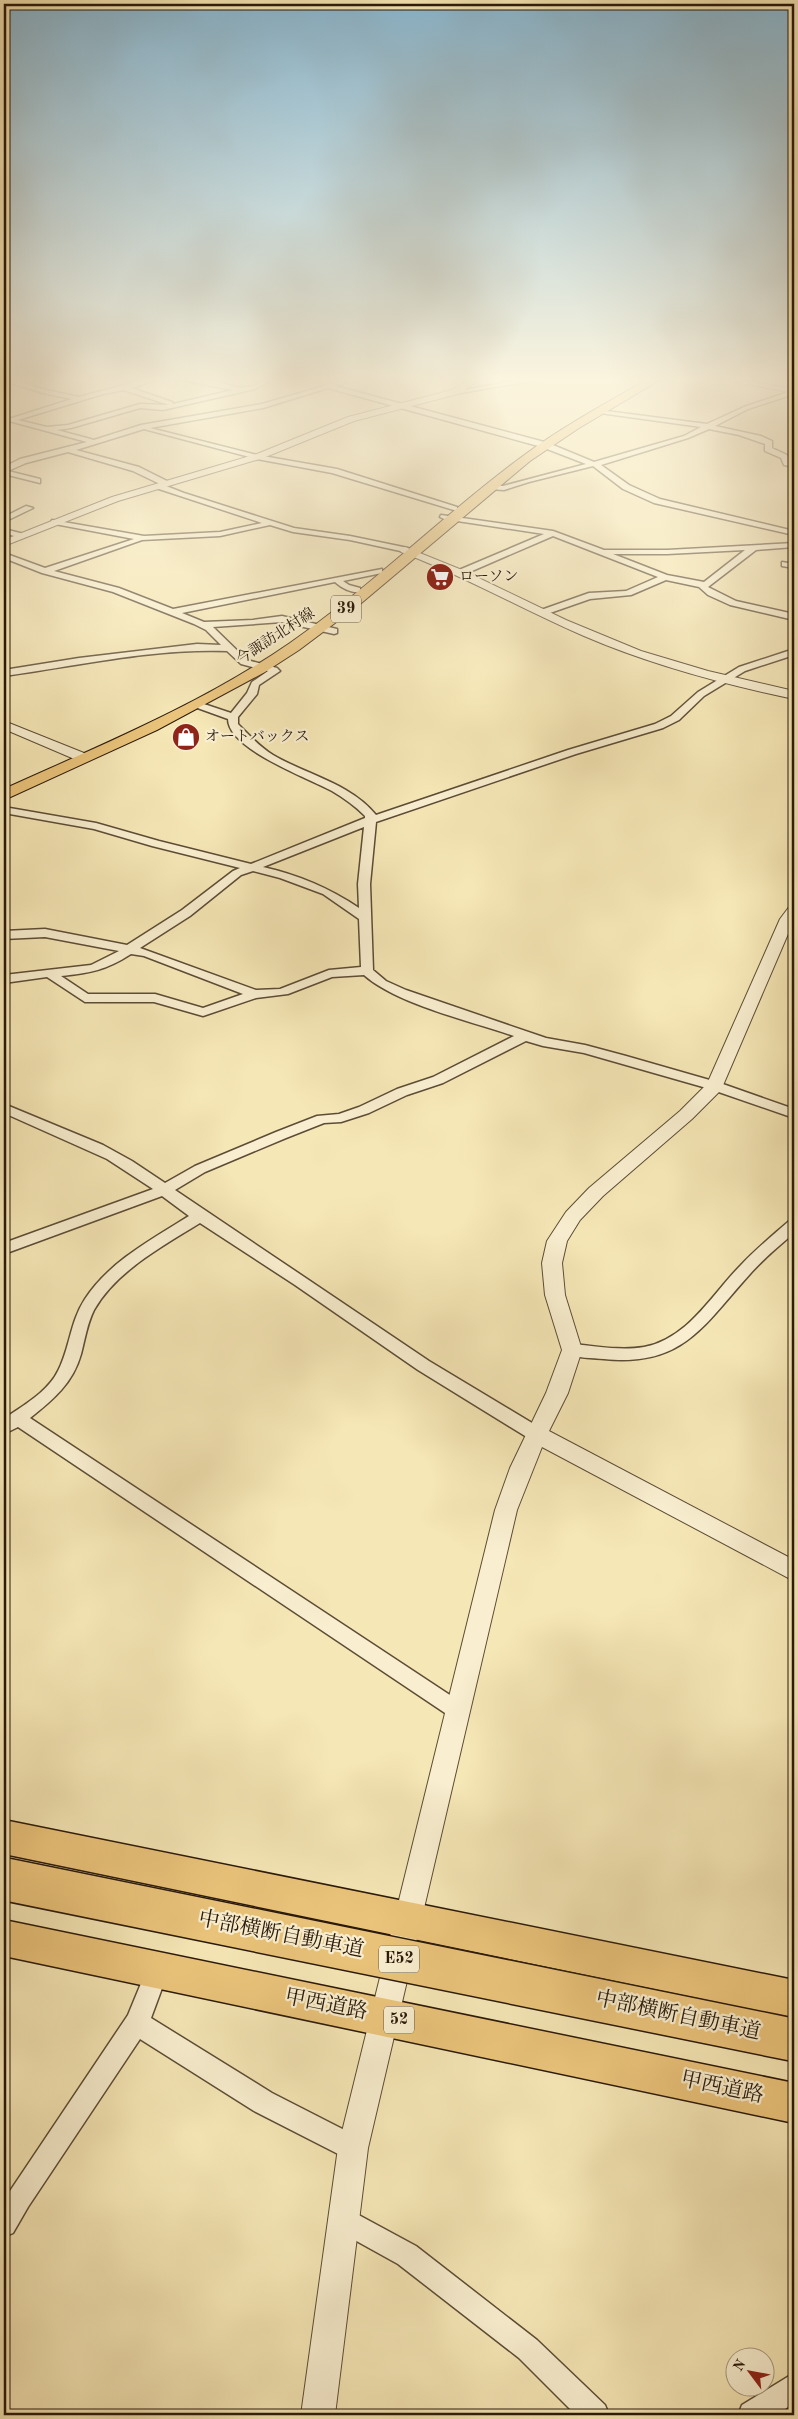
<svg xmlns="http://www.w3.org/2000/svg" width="798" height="2419" viewBox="0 0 798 2419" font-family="'Old Standard TT','Noto Serif JP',serif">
	<rect width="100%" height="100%" fill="#f6e7b6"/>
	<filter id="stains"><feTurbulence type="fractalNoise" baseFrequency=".004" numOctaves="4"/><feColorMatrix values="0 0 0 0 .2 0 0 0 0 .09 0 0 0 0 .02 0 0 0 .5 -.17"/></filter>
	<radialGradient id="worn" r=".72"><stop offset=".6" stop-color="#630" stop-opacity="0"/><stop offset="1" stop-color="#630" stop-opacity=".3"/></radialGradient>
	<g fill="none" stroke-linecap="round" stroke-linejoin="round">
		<defs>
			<g id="minor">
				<path d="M4,377l42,13 33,7 75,-20h11l-34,11 41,14 1,2 60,-14 -67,-13 44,3 30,8 13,-2 15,-9h9l-22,12 -92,21 -23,-2 -69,20 -14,2 37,10 47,-15 121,-21 62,-18 -2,-5 -6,-4h9l5,7 21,-7h11l-27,9 213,57 46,19 90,-26 17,-9 -101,-14 -2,-3 109,14 37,-17 50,-17v4l-46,15 -33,17 46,10 11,5v7l15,7 3,7 4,1v4l-10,-2 -3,-7 -16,-7v-7l-26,-9 -30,-6 -21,9 -87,27 28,20 31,14 134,32v4l-140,-32 -31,-14 -30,-23 -64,16 -25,8 -16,-1v-4l15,1 83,-22 -44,-17 -214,-59 -65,20 -113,20 107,27 80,14 120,38v4l-125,-38 -75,-14 -113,-30 -68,21 63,17 30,15 1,2 -4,2 18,7 110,35 56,8 58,12 1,2 -4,2 -55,-12 -57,-8 -23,-7 -50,11 -78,4 -88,31 65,17 54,21 209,-40v4l-39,8 6,4 11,3v4c-10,1 -18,-4 -25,-10l-153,31 22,9 49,-2 29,-4 55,13v4l-3,1 -52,-12 -69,5 34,33 30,8 3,3 -21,14 -2,9 -19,23v7c11,11 22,23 35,31 34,20 77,28 103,60l192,-65 87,-26 16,-8 27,-24 41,-25 55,-18v6l-49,16 -41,25 -25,24 -16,8 -87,26 -200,68 -6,62 3,86 13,11 20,9 140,48 39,7 41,11 94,27 74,26v9l-84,-29 -126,-36 -41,-7 -17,-5 -83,42 -36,12 -38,18 -28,9 -17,1 -38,15 -81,34 -30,18 254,171 113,68 3,5 -3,5 -6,2 -6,-2 -112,-69 -123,-85 -95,-62c-37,23 -84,48 -106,87 -7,14 -9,29 -13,44 -8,29 -28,46 -51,64l435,287 3,6 -3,6 -7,3 -7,-3 -433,-290 -14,7v-15c18,-13 44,-27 54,-48 12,-23 12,-49 27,-72 24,-37 67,-60 104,-83l-27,-20 -158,58v-11l149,-54 -46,-30 -103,-46v-9l99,41 29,16 33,22 30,-17 81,-34 41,-16 22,-2 20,-7 38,-18 36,-12 81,-41c-44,-15 -117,-32 -150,-61l-32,2 -44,17 -32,4 -53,18 -49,-14h-69l-38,-25 -43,6v-8l87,-10 28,-14 -74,-14 -41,2v-8l41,-2 82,16 55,-35 51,-39 7,-3 -88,-22 -58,-17 -90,-16v-6l92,16 63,18 92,23 114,-46v-2c-10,-10 -21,-18 -33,-25 -24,-13 -104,-42 -104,-72l-36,-13 -2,-2 5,-3 36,12 16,-20 5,-11 16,-11 -27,-7 -14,-13c-75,-3 -149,15 -223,25v-6l75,-12 118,-14 24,1 -15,-15 -12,-6 -81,-32 -71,-19 -38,-15v-5l41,15 89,-29 -79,-15 -4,-2 1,-2 92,16 76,-4 42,-9 -106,-35v-4h4l-27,-13 -65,-19 -42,11 -18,8 32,8v4l-36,-9v-7l16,-8 67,-17 -78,-21v-2l63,-20 -29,-6 -39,-12zM124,390l45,15 -29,-1 -72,21 -21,2 -29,-7 85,-26zM364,827l-6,57 1,24c-30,-20 -60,-33 -96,-41zM253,871l27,7 43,16 36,25 2,48 -32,3 -49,19 -24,1 -116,-42 50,-32 51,-41zM131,954l13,2 99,38 -40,14 -48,-14h-67l-27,-18c30,-3 45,-6 70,-22z"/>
				<path d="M536,377h18l-99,17 -3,-2z"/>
				<path d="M4,440l3,1v2l-3,1z"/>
				<path d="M26,506l7,2 -29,14v-5z"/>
				<path d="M441,515l112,16 51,19h63l127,-7v4l-38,3 -48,37 28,14 58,13v6l-64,-15 -22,-10 -9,-8 -33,-7 -35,15 -41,4 -43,15h-6v-4l48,-17 37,-2 32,-14 -105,-41 -88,38h-6v-4l85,-36 -100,-15 -4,-2zM745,550l-41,32 -37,-7 -54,-21h54z"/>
				<path d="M4,529l20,5 1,2 -4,2 -17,-5z"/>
				<path d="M782,562l12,2v4l-12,-2z"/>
				<path d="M794,1220v13c-15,13 -31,26 -44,41 -47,52 -67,93 -146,85 -13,-1 -26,-1 -38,-5l-2,-4 2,-4 6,-2c24,2 48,7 72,3 44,-8 68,-53 97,-82 15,-16 31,-29 48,-44z"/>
				<path d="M157,1961l8,3 3,8 -17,46 121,75 90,46 3,9 -3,9 -9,3 -9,-3 -90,-46 -114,-72 -112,168 -15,26 -9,4v-37l124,-185 21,-51z"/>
				<path d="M342,2206l74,40 121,94 68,65 4,10h-33l-57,-57 -121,-94 -65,-36 -4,-9 4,-9z"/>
				<path d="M794,2373v30l-18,12h-38l4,-10z"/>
			</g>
			<g id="tertiary">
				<path d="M474,377h10l-26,17 -104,27 -91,37 -145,43 -114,45v-6l108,-43 145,-43 91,-37 104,-27z"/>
				<path d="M708,377h20l66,12v4z"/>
				<path d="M405,547l57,23 104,50 75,31 67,20 86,20v8c-71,-15 -143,-34 -210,-63 -62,-27 -120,-60 -183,-84l-1,-2z"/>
				<path d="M4,721l85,34 1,3 -1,3h-10l-75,-32z"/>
				<path d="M794,906v14l-73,170 -29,29 -89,77 -23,24 -13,21 -5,22 3,32 17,55 -14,43 -19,38 245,129v21l-252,-134 -25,63 -149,638 -33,267h-34l37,-267 157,-638 15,-42 36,-75 16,-43 -17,-55 -3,-32 5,-22 19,-29 23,-24 91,-77 27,-27 73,-165 9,-12z"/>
			</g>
			<path id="primary" d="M652,377h13l-86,51 -49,33 -171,144 -60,45 -34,22 -108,58 -153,70v-11c97,-44 198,-85 286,-146 82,-57 153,-128 233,-187 40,-30 85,-54 129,-79z"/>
			<g id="trunk">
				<path d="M4,1820l790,160v38l-790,-164z"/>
				<path d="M4,1920l790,163v40l-790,-167z"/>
			</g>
		</defs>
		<use href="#minor" stroke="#5c4c35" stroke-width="3"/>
		<use href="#tertiary" stroke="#5c4c35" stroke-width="2"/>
		<use href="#primary" stroke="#29190a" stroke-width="2"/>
		<use href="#trunk" stroke="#29190a" stroke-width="3"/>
		<use href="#minor" fill="#f9efd0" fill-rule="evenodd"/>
		<use href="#tertiary" fill="#f9efd0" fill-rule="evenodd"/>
		<use href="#primary" fill="#ebc47b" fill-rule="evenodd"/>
		<use href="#trunk" fill="#ebc47b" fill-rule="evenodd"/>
		<defs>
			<path id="motorway-bridge" d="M4,1879l790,161"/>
		</defs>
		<use href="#motorway-bridge" stroke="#29190a" stroke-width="45" stroke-linecap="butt"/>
		<use href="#motorway-bridge" stroke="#ebc47b" stroke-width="42"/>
	</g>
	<linearGradient id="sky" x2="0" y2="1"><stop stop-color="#8ab8d2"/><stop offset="0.53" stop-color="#fbf4de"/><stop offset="1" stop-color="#fbf4de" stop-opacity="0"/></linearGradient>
	<rect width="798" height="716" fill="url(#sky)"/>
	<defs>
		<symbol id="supermarket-disc" viewBox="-11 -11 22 22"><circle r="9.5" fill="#8f2418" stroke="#f9efd0"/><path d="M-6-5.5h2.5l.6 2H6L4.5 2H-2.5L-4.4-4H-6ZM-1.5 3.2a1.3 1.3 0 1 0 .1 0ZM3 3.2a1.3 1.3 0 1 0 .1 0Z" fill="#fff"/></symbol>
		<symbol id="shop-disc" viewBox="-11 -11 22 22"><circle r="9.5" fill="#8f2418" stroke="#f9efd0"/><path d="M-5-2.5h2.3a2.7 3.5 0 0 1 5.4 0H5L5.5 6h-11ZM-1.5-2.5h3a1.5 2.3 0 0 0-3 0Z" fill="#fff"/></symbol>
	</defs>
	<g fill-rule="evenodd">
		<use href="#supermarket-disc" x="424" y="561" width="32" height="32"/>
		<use href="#shop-disc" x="170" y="721" width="32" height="32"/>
	</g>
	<g text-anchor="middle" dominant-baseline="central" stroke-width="4.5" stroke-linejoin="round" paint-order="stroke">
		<g font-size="15" fill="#29190a" stroke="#f9efd0" text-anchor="start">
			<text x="459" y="577">ローソン</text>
			<text x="205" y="737">オートバックス</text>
		</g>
		<g font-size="15" fill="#29190a" stroke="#f9efd0">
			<text transform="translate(276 637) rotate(-33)">今諏訪北村線</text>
		</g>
		<g fill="#f9efd0" stroke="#675945" stroke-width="1">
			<rect x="331" y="595.5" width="30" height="27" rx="4"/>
			<rect x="379" y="1945.5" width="40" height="27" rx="4"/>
			<rect x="384" y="2006.5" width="30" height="27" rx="4"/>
		</g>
		<g font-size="16" font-weight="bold" fill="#29190a">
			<text x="346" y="609">39</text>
			<text x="399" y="1959">E52</text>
			<text x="399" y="2020">52</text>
		</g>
		<g font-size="21" fill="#29190a" stroke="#f9efd0">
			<text transform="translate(281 1935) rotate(11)">中部横断自動車道</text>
			<text transform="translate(326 2005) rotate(11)">甲西道路</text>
			<text transform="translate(678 2016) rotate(12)">中部横断自動車道</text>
			<text transform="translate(722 2088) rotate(12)">甲西道路</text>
		</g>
	</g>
	<rect width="798" height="2419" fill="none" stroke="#f6e7b6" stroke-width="20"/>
	<rect x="5" y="5" width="788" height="2409" fill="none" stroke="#29190a" stroke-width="2.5"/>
	<rect x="10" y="10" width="778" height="2399" fill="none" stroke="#29190a"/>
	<g transform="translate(750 2372) rotate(302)"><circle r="24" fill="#f9efd0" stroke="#a69981"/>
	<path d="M0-4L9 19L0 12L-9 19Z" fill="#8f2418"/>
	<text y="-8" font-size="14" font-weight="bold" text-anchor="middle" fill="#29190a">N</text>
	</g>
	<rect width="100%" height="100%" filter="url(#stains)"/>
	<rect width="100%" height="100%" fill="url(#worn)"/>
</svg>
